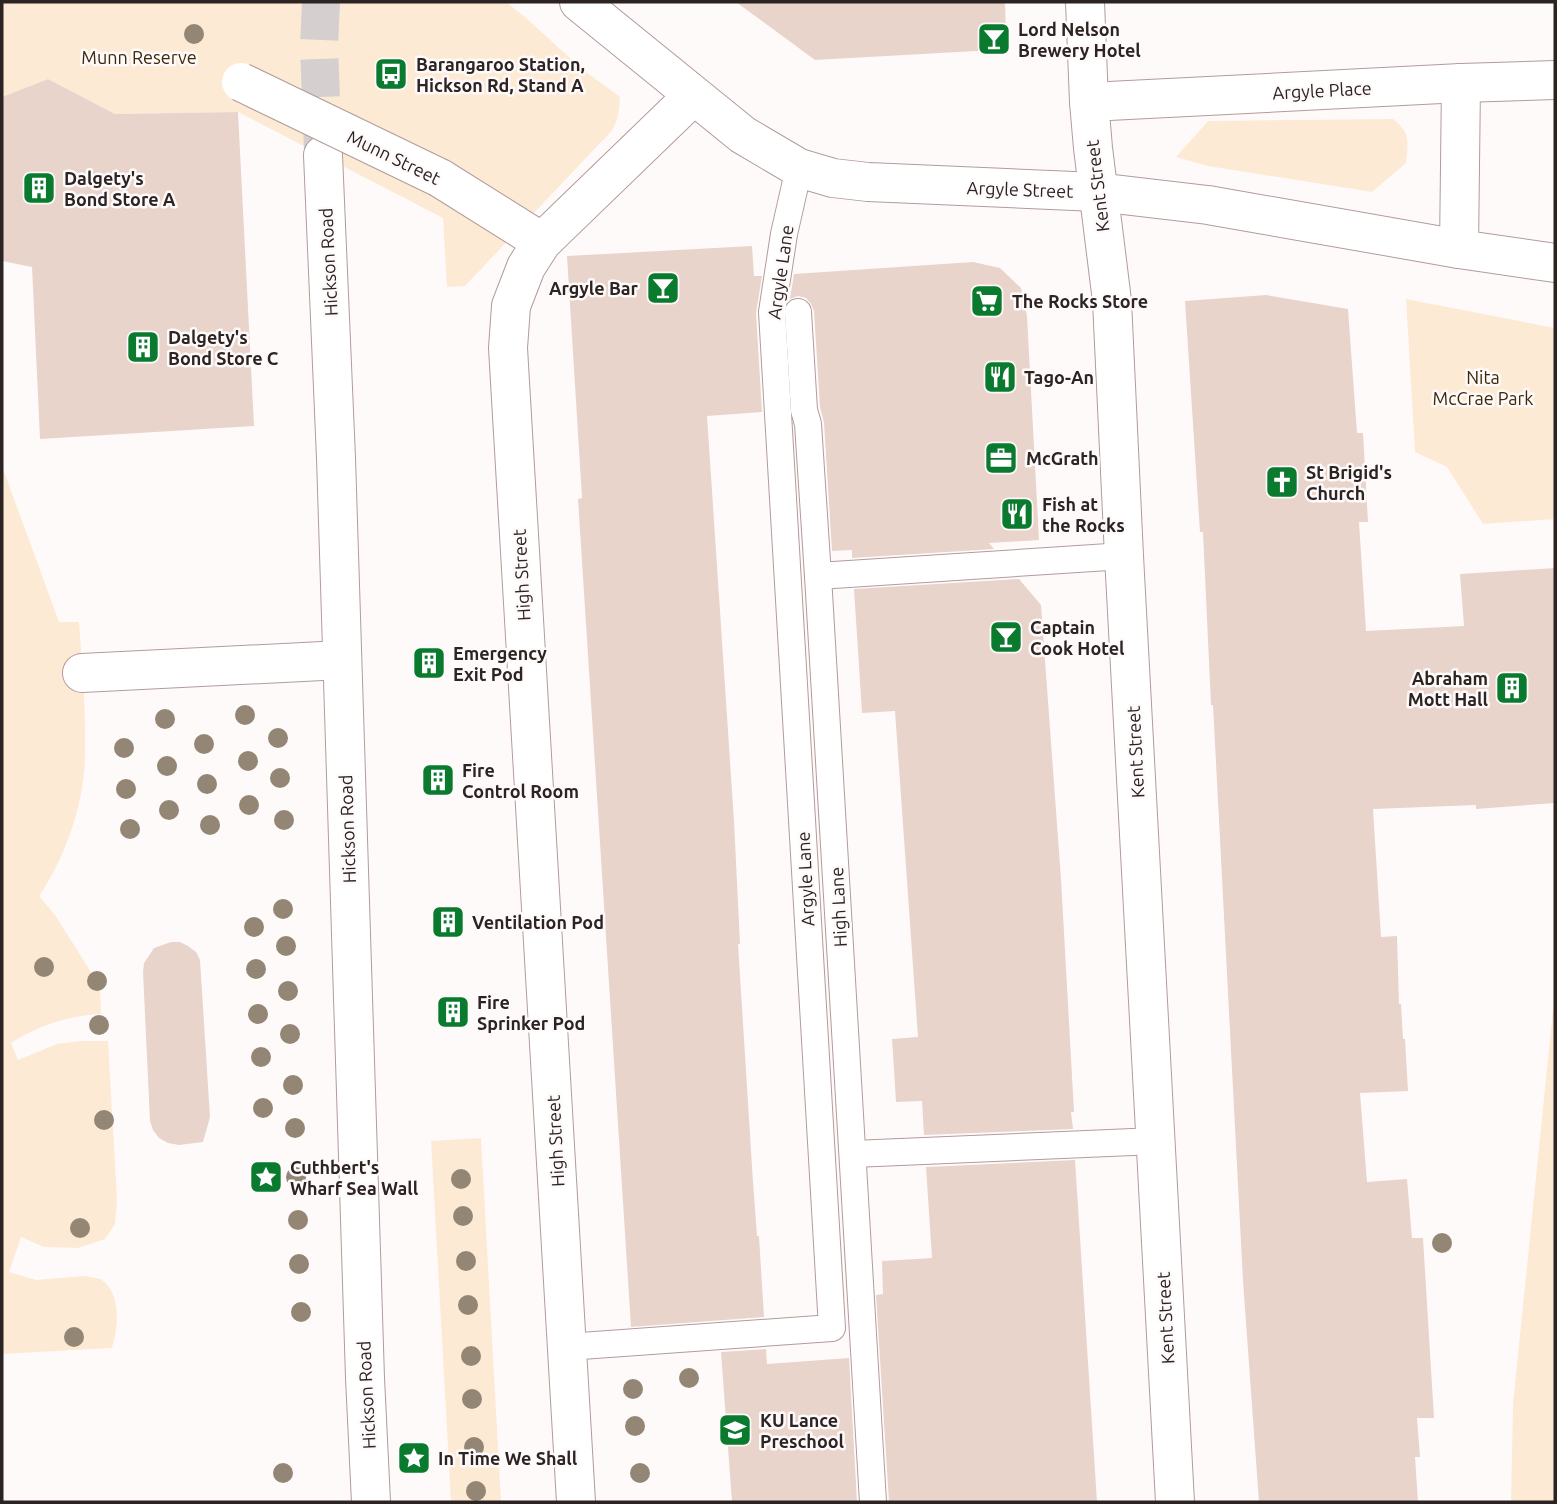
<svg xmlns="http://www.w3.org/2000/svg" width="1557" height="1504" viewBox="0 0 1557 1504" font-family="Ubuntu,sans-serif">
	<rect width="100%" height="100%" fill="#fffafa"/>
	<g fill="#fdead5">
		<path d="M2,2h504l19,15 57,52 38,28c-1,19 -3,32 -18,44l-137,145 -18,1 -4,-69 -205,-106 -123,2 -67,-35 -46,18z"/>
		<path d="M1393,119c18,14 15,23 13,44l-34,29 -164,-26 -32,-9 32,-36z"/>
		<path d="M1406,299l149,29v191l-72,5 -36,-57 -32,-15z"/>
		<path d="M2,466l57,156h20c3,43 7,87 6,131 0,48 -19,104 -46,143l16,19 34,54 11,21 1,24c-34,2 -61,11 -90,29l7,17 39,-16 24,-3h27l9,158 -2,25 -10,15 -27,9 -34,-1 -23,-10 -12,35 27,8 48,-4 17,3c4,4 9,8 11,13 8,18 5,38 0,56l-110,6z"/>
		<path d="M1555,990v512h-44l2,-98z"/>
		<path d="M481,1138l20,364h-50l-20,-361z"/>
	</g>
	<g fill="#e8d4cb">
		<path d="M736,2h269l1,34 -12,14 -179,10z"/>
		<path d="M48,79l67,35 123,-2 16,314 -214,13 -8,-172 -30,-6v-164z"/>
		<path d="M752,246l2,30h8l-6,37 6,99 -55,4 27,405 6,123h-2l15,238 4,54h2l5,81 -133,10 -53,-828 4,-1 -15,-242z"/>
		<path d="M973,262l27,6 21,20 6,28 12,224 -50,3 5,6 -142,9v-8l-20,1 -8,-128 -4,-16 -6,-96 -3,-7 -5,-6 -8,-2 -8,3 4,-25z"/>
		<path d="M1266,295l82,14 9,124h6l5,89h-9l7,109 98,-5 -4,-52 95,-6v235l-79,6v-4l-103,4 8,128 16,-1 2,68h2l2,35h2l3,52 -48,2 7,89 40,-3 5,59h11l11,180h-17l3,39h-5l3,45h-159l-16,-221 -30,-576h-2l-8,-173h-3l-15,-231z"/>
		<path d="M1019,579l22,26 20,274 13,233h-3l2,17 -149,6 -2,-34 -26,1 -2,-33 -2,-30 26,-2 -23,-326 -33,2 -8,-124z"/>
		<path d="M171,942h9l8,4 8,6 4,8 10,157 -7,25 -24,3 -11,-2 -9,-5 -6,-8 -3,-9 -7,-149 1,-9 10,-15z"/>
		<path d="M1075,1160l22,342h-208l-13,-207 7,-1 -1,-33 50,-3 -6,-91z"/>
		<path d="M766,1349l1,15 82,-6 8,144h-125l-11,-150z"/>
	</g>
	<g fill="none" stroke-linecap="round" stroke-linejoin="round">
		<path stroke="#d5cfcf" stroke-width="38" stroke-dasharray="38 19" stroke-linecap="butt" d="M321,2l-2,45 4,103"/>
		<defs>
			<g id="service">
				<path d="M798,312l6,98 4,14 10,152 55,926"/>
				<path d="M818,576l306,-20"/>
				<path d="M853,1154l303,-13"/>
				<path d="M567,1347l265,-19 -60,-1016 12,-78 15,-66"/>
			</g>
			<path id="pedestrian" d="M440,178l102,64"/>
			<g id="minor">
				<path d="M579,2l164,133 56,33 34,10 35,4 229,10 111,13 251,44 96,14"/>
				<path d="M1085,2l4,100 4,46 19,153 12,255 51,946"/>
				<path d="M1089,102l372,-19 94,-3"/>
				<path d="M1459,249l2,-166"/>
				<path d="M82,673l260,-13"/>
				<path d="M576,1502l-68,-1154 3,-42 15,-39 16,-25 151,-146"/>
			</g>
			<path id="tertiary" d="M323,155l13,303 29,920 6,124"/>
		</defs>
		<use href="#service" stroke="#b19c9b" stroke-width="28"/>
		<use href="#pedestrian" stroke="#b19c9b" stroke-width="40"/>
		<use href="#minor" stroke="#b19c9b" stroke-width="40"/>
		<use href="#tertiary" stroke="#b19c9b" stroke-width="40"/>
		<use href="#service" stroke="#fff" stroke-width="26"/>
		<use href="#pedestrian" stroke="#fff" stroke-width="38"/>
		<use href="#minor" stroke="#fff" stroke-width="38"/>
		<use href="#tertiary" stroke="#fff" stroke-width="38"/>
		<defs>
			<path id="pedestrian-bridge" d="M241,82l199,96"/>
		</defs>
		<use href="#pedestrian-bridge" stroke="#b19c9b" stroke-width="40" stroke-linecap="butt"/>
		<use href="#pedestrian-bridge" stroke="#fff" stroke-width="38"/>
	</g>
	<g fill="#948675">
		<circle cx="194" cy="34" r="10"/>
		<circle cx="245" cy="715" r="10"/>
		<circle cx="165" cy="719" r="10"/>
		<circle cx="278" cy="738" r="10"/>
		<circle cx="204" cy="744" r="10"/>
		<circle cx="124" cy="748" r="10"/>
		<circle cx="248" cy="761" r="10"/>
		<circle cx="167" cy="766" r="10"/>
		<circle cx="280" cy="778" r="10"/>
		<circle cx="207" cy="784" r="10"/>
		<circle cx="126" cy="789" r="10"/>
		<circle cx="249" cy="805" r="10"/>
		<circle cx="169" cy="810" r="10"/>
		<circle cx="284" cy="820" r="10"/>
		<circle cx="210" cy="825" r="10"/>
		<circle cx="130" cy="829" r="10"/>
		<circle cx="283" cy="909" r="10"/>
		<circle cx="254" cy="927" r="10"/>
		<circle cx="286" cy="946" r="10"/>
		<circle cx="44" cy="967" r="10"/>
		<circle cx="256" cy="969" r="10"/>
		<circle cx="97" cy="981" r="10"/>
		<circle cx="288" cy="991" r="10"/>
		<circle cx="258" cy="1014" r="10"/>
		<circle cx="99" cy="1025" r="10"/>
		<circle cx="290" cy="1034" r="10"/>
		<circle cx="261" cy="1057" r="10"/>
		<circle cx="293" cy="1085" r="10"/>
		<circle cx="263" cy="1108" r="10"/>
		<circle cx="104" cy="1120" r="10"/>
		<circle cx="295" cy="1128" r="10"/>
		<circle cx="296" cy="1177" r="10"/>
		<circle cx="461" cy="1179" r="10"/>
		<circle cx="463" cy="1216" r="10"/>
		<circle cx="298" cy="1220" r="10"/>
		<circle cx="80" cy="1228" r="10"/>
		<circle cx="1442" cy="1243" r="10"/>
		<circle cx="466" cy="1261" r="10"/>
		<circle cx="299" cy="1264" r="10"/>
		<circle cx="468" cy="1305" r="10"/>
		<circle cx="301" cy="1312" r="10"/>
		<circle cx="74" cy="1337" r="10"/>
		<circle cx="471" cy="1356" r="10"/>
		<circle cx="689" cy="1378" r="10"/>
		<circle cx="633" cy="1389" r="10"/>
		<circle cx="472" cy="1399" r="10"/>
		<circle cx="635" cy="1426" r="10"/>
		<circle cx="474" cy="1447" r="10"/>
		<circle cx="283" cy="1473" r="10"/>
		<circle cx="640" cy="1473" r="10"/>
		<circle cx="476" cy="1491" r="10"/>
	</g>
	<defs>
		<symbol id="bar-square" viewBox="-11 -11 22 22"><rect x="-9" y="-9" width="18" height="18" rx="4" fill="#0a7a2f" stroke="#fffafa"/><path d="M-6-5H6L.8 .8V4.5H3.5V6h-7V4.5H-.8V.8Z" fill="#fff"/></symbol>
		<symbol id="bus-square" viewBox="-11 -11 22 22"><rect x="-9" y="-9" width="18" height="18" rx="4" fill="#0a7a2f" stroke="#fffafa"/><path d="M-5-6H5V4H4V6H2V4H-2V6H-4V4H-5ZM-3.5-4V0h7V-4ZM-3.5 1.2v1.5H-2V1.2ZM2 1.2v1.5H3.5V1.2Z" fill="#fff"/></symbol>
		<symbol id="building-square" viewBox="-11 -11 22 22"><rect x="-9" y="-9" width="18" height="18" rx="4" fill="#0a7a2f" stroke="#fffafa"/><path d="M-4-6H4V6H1V3H-1V6H-4ZM-2.5-4.3h1.7v1.8h-1.7ZM.8-4.3h1.7v1.8H.8ZM-2.5-1h1.7V.8h-1.7ZM.8-1h1.7V.8H.8Z" fill="#fff"/></symbol>
		<symbol id="supermarket-square" viewBox="-11 -11 22 22"><rect x="-9" y="-9" width="18" height="18" rx="4" fill="#0a7a2f" stroke="#fffafa"/><path d="M-6-5.5h2.5l.6 2H6L4.5 2H-2.5L-4.4-4H-6ZM-1.5 3.2a1.3 1.3 0 1 0 .1 0ZM3 3.2a1.3 1.3 0 1 0 .1 0Z" fill="#fff"/></symbol>
		<symbol id="restaurant-square" viewBox="-11 -11 22 22"><rect x="-9" y="-9" width="18" height="18" rx="4" fill="#0a7a2f" stroke="#fffafa"/><path d="M-5-6h1v4h1v-4h1v4h1v-4h1v5L-1.5 .5V6h-2V.5L-5-1ZM5-6V6H3V1.5H1.5Q1.5-4 5-6Z" fill="#fff"/></symbol>
		<symbol id="office-square" viewBox="-11 -11 22 22"><rect x="-9" y="-9" width="18" height="18" rx="4" fill="#0a7a2f" stroke="#fffafa"/><path d="M-6-3h4V-5.5h4V-3h4V5H-6ZM-1-4.5V-3h2v-1.5ZM-6 0V1H6V0Z" fill="#fff"/></symbol>
		<symbol id="church-square" viewBox="-11 -11 22 22"><rect x="-9" y="-9" width="18" height="18" rx="4" fill="#0a7a2f" stroke="#fffafa"/><path d="M-1.2-6h2.4v3.5h3.3v2.4h-3.3V6h-2.4V-.1h-3.3v-2.4h3.3Z" fill="#fff"/></symbol>
		<symbol id="sight-square" viewBox="-11 -11 22 22"><rect x="-9" y="-9" width="18" height="18" rx="4" fill="#0a7a2f" stroke="#fffafa"/><path d="M0-6L1.8-2.2L6-1.7L2.9 1.2L3.7 5.4L0 3.3L-3.7 5.4L-2.9 1.2L-6-1.7L-1.8-2.2Z" fill="#fff"/></symbol>
		<symbol id="school-square" viewBox="-11 -11 22 22"><rect x="-9" y="-9" width="18" height="18" rx="4" fill="#0a7a2f" stroke="#fffafa"/><path d="M0-5L7-2L0 1L-7-2ZM-4 1L0 2.5L4 1V4Q0 6-4 4Z" fill="#fff"/></symbol>
	</defs>
	<g fill-rule="evenodd">
		<use href="#bar-square" x="975" y="20" width="38" height="38"/>
		<use href="#bus-square" x="372" y="55" width="38" height="38"/>
		<use href="#building-square" x="20" y="169" width="38" height="38"/>
		<use href="#bar-square" x="644" y="269" width="38" height="38"/>
		<use href="#supermarket-square" x="968" y="282" width="38" height="38"/>
		<use href="#building-square" x="124" y="328" width="38" height="38"/>
		<use href="#restaurant-square" x="981" y="358" width="38" height="38"/>
		<use href="#office-square" x="982" y="439" width="38" height="38"/>
		<use href="#church-square" x="1263" y="463" width="38" height="38"/>
		<use href="#restaurant-square" x="998" y="495" width="38" height="38"/>
		<use href="#bar-square" x="987" y="618" width="38" height="38"/>
		<use href="#building-square" x="410" y="644" width="38" height="38"/>
		<use href="#building-square" x="1493" y="669" width="38" height="38"/>
		<use href="#building-square" x="419" y="761" width="38" height="38"/>
		<use href="#building-square" x="429" y="903" width="38" height="38"/>
		<use href="#building-square" x="434" y="993" width="38" height="38"/>
		<use href="#sight-square" x="247" y="1158" width="38" height="38"/>
		<use href="#school-square" x="716" y="1411" width="38" height="38"/>
		<use href="#sight-square" x="395" y="1439" width="38" height="38"/>
	</g>
	<g text-anchor="middle" dominant-baseline="central" stroke-width="5" stroke-linejoin="round" paint-order="stroke">
		<g font-size="18" font-weight="bold" fill="#2c2323" stroke="#fffafa" text-anchor="start">
			<text x="1018" y="29">Lord Nelson<tspan x="1018" dy="21">Brewery Hotel</tspan></text>
			<text x="416" y="64">Barangaroo Station,<tspan x="416" dy="21">Hickson Rd, Stand A</tspan></text>
			<text x="64" y="178">Dalgety's<tspan x="64" dy="21">Bond Store A</tspan></text>
			<text x="638" y="288" text-anchor="end">Argyle Bar</text>
			<text x="1012" y="301">The Rocks Store</text>
			<text x="168" y="337">Dalgety's<tspan x="168" dy="21">Bond Store C</tspan></text>
			<text x="1024" y="377">Tago-An</text>
			<text x="1026" y="458">McGrath</text>
			<text x="1306" y="472">St Brigid's<tspan x="1306" dy="21">Church</tspan></text>
			<text x="1042" y="504">Fish at<tspan x="1042" dy="21">the Rocks</tspan></text>
			<text x="1030" y="627">Captain<tspan x="1030" dy="21">Cook Hotel</tspan></text>
			<text x="453" y="653">Emergency<tspan x="453" dy="21">Exit Pod</tspan></text>
			<text x="1488" y="678" text-anchor="end">Abraham<tspan x="1488" dy="21">Mott Hall</tspan></text>
			<text x="462" y="770">Fire<tspan x="462" dy="21">Control Room</tspan></text>
			<text x="472" y="922">Ventilation Pod</text>
			<text x="477" y="1002">Fire<tspan x="477" dy="21">Sprinker Pod</tspan></text>
			<text x="290" y="1167">Cuthbert's<tspan x="290" dy="21">Wharf Sea Wall</tspan></text>
			<text x="760" y="1420">KU Lance<tspan x="760" dy="21">Preschool</tspan></text>
			<text x="438" y="1458">In Time We Shall</text>
		</g>
		<g font-size="18" fill="#3d2709" stroke="#fffafa">
			<text x="139" y="57">Munn Reserve</text>
			<text x="1483" y="377">Nita<tspan x="1483" dy="21">McCrae Park</tspan></text>
		</g>
		<g font-size="18" fill="#2c2323" stroke="#fffafa">
			<text transform="translate(1322 90) rotate(-3)">Argyle Place</text>
			<text transform="translate(394 157) rotate(26)">Munn Street</text>
			<text transform="translate(1097 186) rotate(-97)">Kent Street</text>
			<text transform="translate(1020 189) rotate(2)">Argyle Street</text>
			<text transform="translate(328 262) rotate(-93)">Hickson Road</text>
			<text transform="translate(780 272) rotate(-82)">Argyle Lane</text>
			<text transform="translate(521 575) rotate(-93)">High Street</text>
			<text transform="translate(1135 752) rotate(-93)">Kent Street</text>
			<text transform="translate(347 829) rotate(-92)">Hickson Road</text>
			<text transform="translate(805 879) rotate(-93)">Argyle Lane</text>
			<text transform="translate(838 907) rotate(-93)">High Lane</text>
			<text transform="translate(555 1141) rotate(-93)">High Street</text>
			<text transform="translate(1165 1318) rotate(-93)">Kent Street</text>
			<text transform="translate(366 1395) rotate(-93)">Hickson Road</text>
		</g>
	</g>
	<rect width="1557" height="1504" fill="none" stroke="#2c2323" stroke-width="7"/>
</svg>
